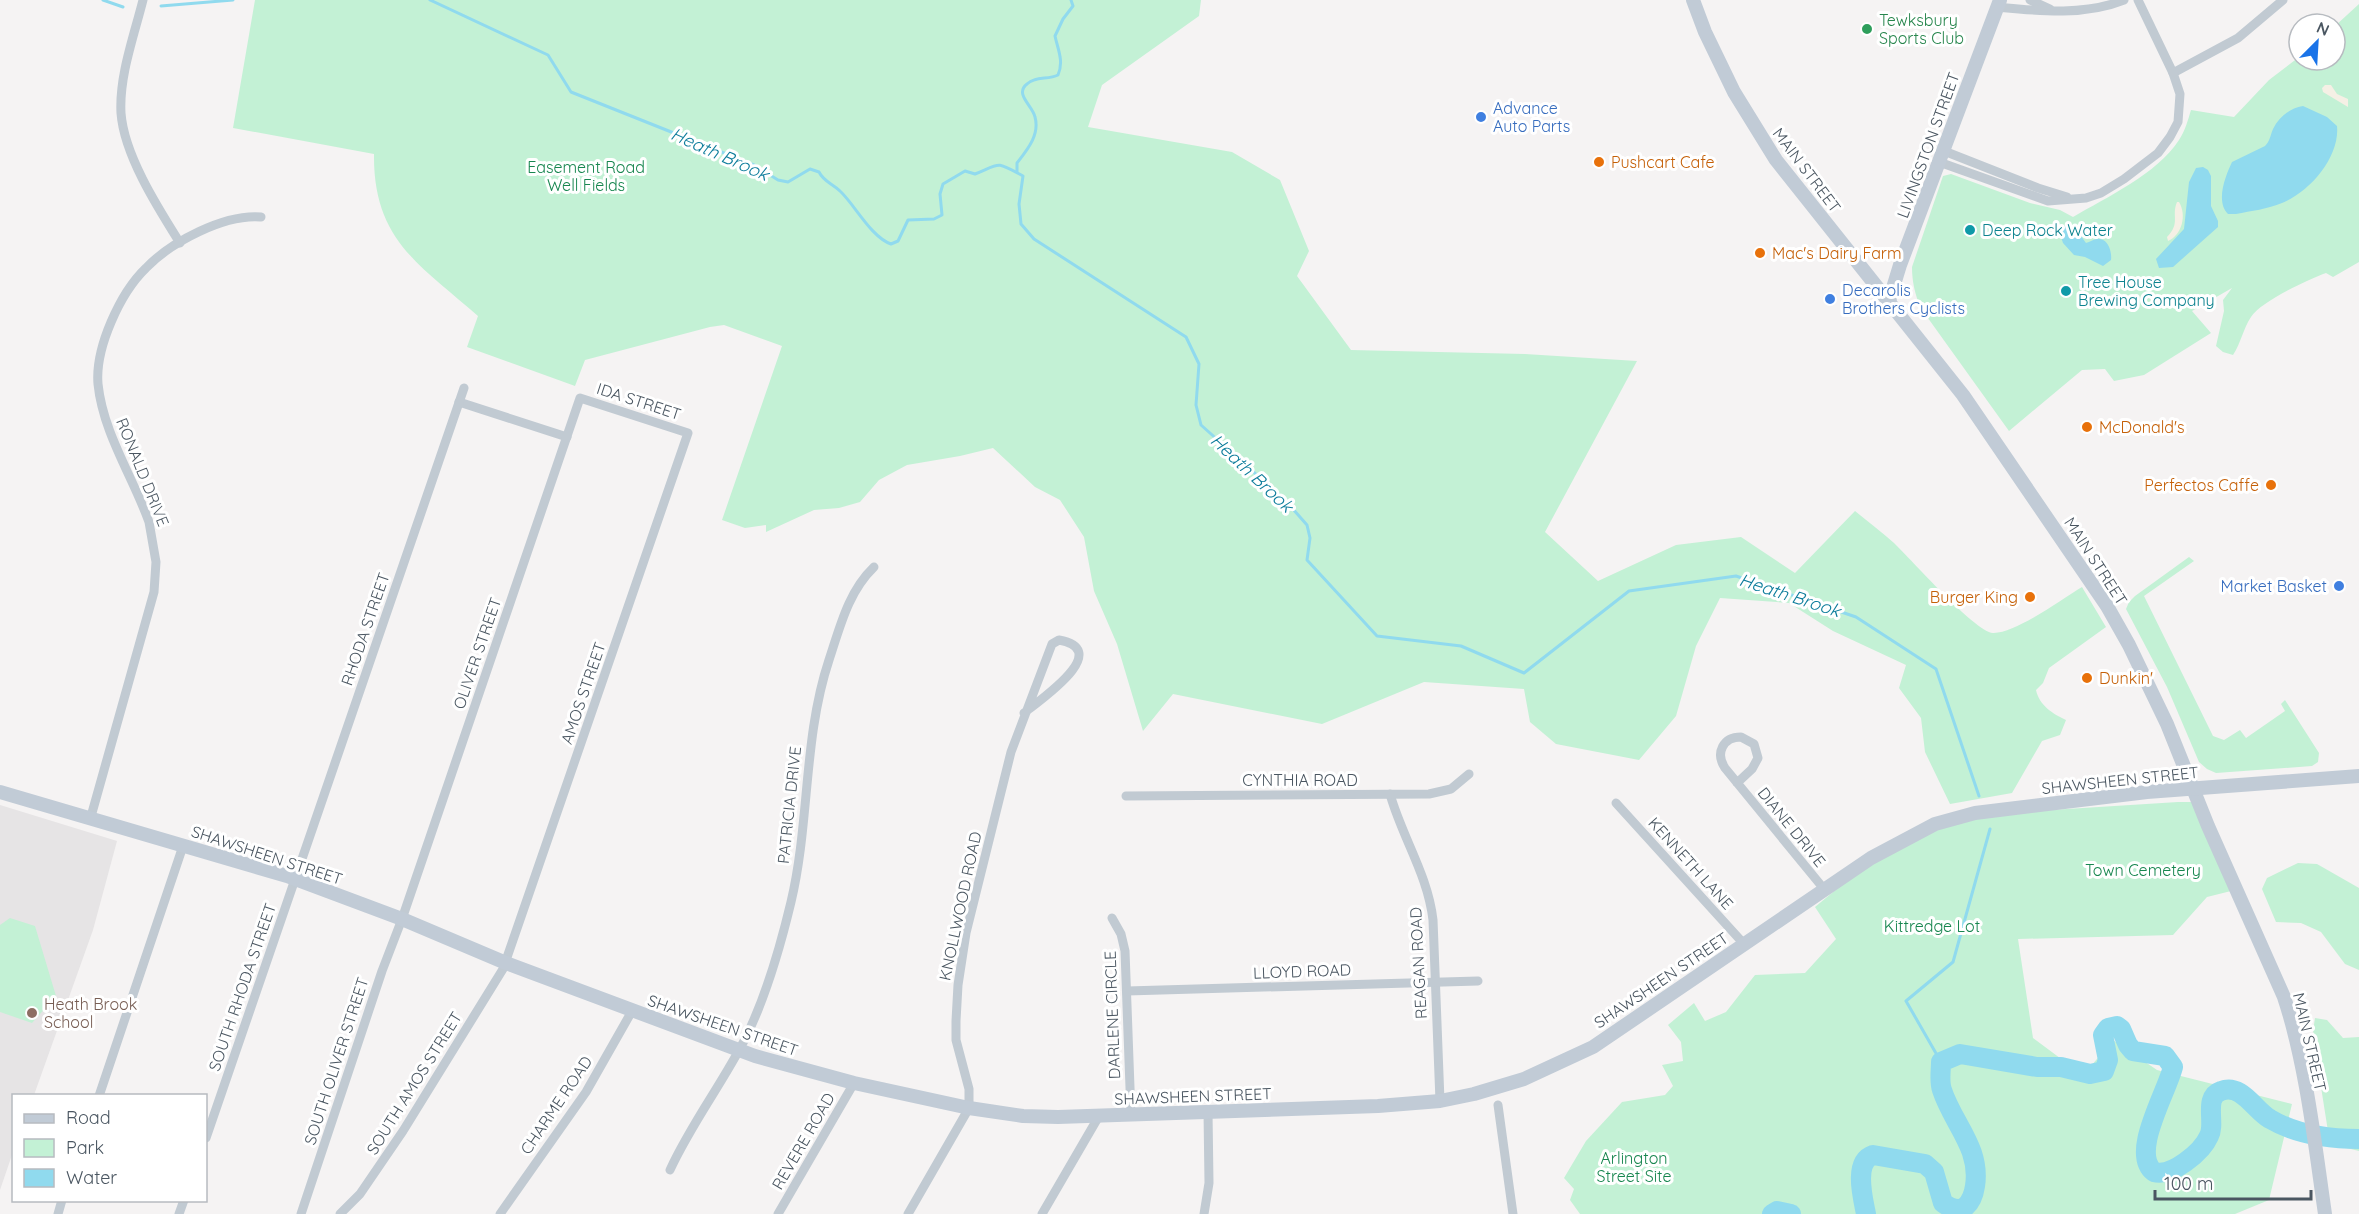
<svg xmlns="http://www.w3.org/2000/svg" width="2359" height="1214" viewBox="0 0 2359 1214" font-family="Quicksand,sans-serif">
	<rect width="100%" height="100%" fill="#f5f3f3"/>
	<path fill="#e6e4e5" d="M0,805l117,36 -24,89 -59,165 -20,1 -1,56 -13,38z"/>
	<g fill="#c3f1d5">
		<path d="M255,0h946l-2,16 -97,69 -14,42 144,25 48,28 29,71 -12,25 54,74 174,4 112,7 -92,171 53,49 78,-36 65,-8 54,36 60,-62c13,11 27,21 39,32 17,16 81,89 99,90 22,1 69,-34 89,-46l24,40 -57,41 -6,15 -7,7c3,15 17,24 30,30l-6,15 -18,6 -30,52 -62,11 -25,-52 -4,-34 -22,-30 7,-23 -73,-34 -44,-28 -69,-5 -24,48 -20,70 -37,44 -83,-16 -26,-22 -6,-33 -100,-7 -102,42 -149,-30 -30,37 -26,-87 -23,-53 -10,-54 -24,-37 -25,-13 -42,-39 -33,8 -53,9 -28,15 -19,22 -21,6 -25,2 -48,22v-7l-21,3 -23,-8 60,-174 -58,-21 -14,2 -125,33 -10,26 -108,-39 11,-31c-58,-51 -105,-76 -104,-162l-141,-26z"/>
		<path d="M2359,4v258l-26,15 -7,-4c-17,6 -66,29 -75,44 -8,12 -10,26 -18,38l-10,-3 -7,-6 8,-35 -1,-11 9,-12 -40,23 19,22 -67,42 -30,6 -9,-12 -23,1 -73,61 -89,-124c-5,-14 -8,-25 -8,-40l31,-91 8,-2 79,29 30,7 13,7c34,-20 84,-43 106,-77 6,-9 9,-20 12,-30l43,7 35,-37 30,-23v3h36v-34z"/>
		<path d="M2189,557l5,4 -50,35 69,140 11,4 16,-10 6,8 39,-27 -4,-7 4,-4 34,53 -1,9 -6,4 -96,7 -9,-4 -8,-7 -32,-75 -41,-78 3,-7 6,-6z"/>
		<path d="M2178,802h14l39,89 -24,6 -34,38 -155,4 15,99 35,26 23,2 22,-26 44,30 135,34 -23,96 -34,14h-655l-10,-14 4,-11 -10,-11 22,-37 36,-39 43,-7 8,-9 -11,-21 21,-4 -2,-19 -13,-17 26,-22 11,18 21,-9 29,-37 50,-2 31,-34 -21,-32 82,-68 85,-29h69z"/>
		<path d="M2298,863l19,1 42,24v82l-14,-6 -24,-32 -20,-9 -25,-1 -14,-33 5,-11z"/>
		<path d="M10,918l25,8 21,70 -24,27 -32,-11v-87z"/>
		<path d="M2315,1018l12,2 16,18 16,-1v114l-29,-7 -9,-57 -1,-33 -7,-23z"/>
	</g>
	<g fill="#f5f0e5">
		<path d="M2325,85h6l6,9 11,5v8l-25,-15 -1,-4z"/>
		<path d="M2177,202h2c8,13 3,33 -11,39l-1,-4c14,-14 4,-21 10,-35z"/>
	</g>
	<g fill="#90daee">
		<path d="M2303,106l24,11 10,9c3,31 -27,66 -55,77 -14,6 -31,8 -46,11h-8c-13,-13 -2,-39 4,-52l33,-16c5,-5 5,-10 8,-17 6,-12 17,-21 30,-23z"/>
		<path d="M2203,167l5,3 3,6v30l7,15v6l-45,40 -14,1 -3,-9 28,-30 5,-47 7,-14z"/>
		<path d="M2065,226l11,3 10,14c4,-1 10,-5 14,-4 9,1 12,14 11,21l-8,6 -18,-9 -11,-2 -11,-12 -2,-6v-8z"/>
	</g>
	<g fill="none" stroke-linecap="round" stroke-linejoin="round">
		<g stroke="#90daee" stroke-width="3">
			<path d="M103,0l20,7"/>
			<path d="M430,0l118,55 23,37 183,73 24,15 10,2 22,-13 9,3c5,10 13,11 21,19 15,14 31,46 51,53l7,-3 10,-21 26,-1 8,-4 -2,-21 3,-10 22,-13 10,3c27,-11 20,-13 48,2l-4,28 2,20 13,15 152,98 13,27 -3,41 5,20 84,75 22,25 3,13 -3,22 70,76 84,10 63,27 105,-82 107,-15 120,41 80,52 43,127"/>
			<path d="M161,6l72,-6"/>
			<path d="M1017,172v-9c10,-13 23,-28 18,-46 -2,-11 -21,-23 -8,-33 8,-8 21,-4 31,-9 6,-14 0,-25 -3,-39l8,-17 10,-13 -2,-6"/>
			<path d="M1941,1062l-35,-61 47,-39 37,-133"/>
		</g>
		<g stroke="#90daee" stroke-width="20">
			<path d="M1772,1214l5,-3 14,3"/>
			<path d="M1866,1214c-3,-16 -13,-52 7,-59l52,9 9,8 9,31c6,4 14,9 22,4 6,-5 9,-14 10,-21 6,-38 -22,-62 -33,-96 -3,-8 -1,-19 -1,-28l19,-8 77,13h24l29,7 14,-3 4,-11 -5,-25 5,-7 9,-2 4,3 7,16 5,6 32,5 8,11c-7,27 -43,86 -19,105 18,5 48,-20 55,-36 7,-13 -6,-39 12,-45 21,-8 33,19 49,28 27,16 58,20 89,20"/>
		</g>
		<g stroke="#c1cad2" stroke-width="9">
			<path d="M143,0c-9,36 -24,76 -22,113 3,42 37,95 59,130"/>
			<path d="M2030,0l20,9"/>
			<path d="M1997,7c42,4 87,9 127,-7"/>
			<path d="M2173,73l65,-35 45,-38"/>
			<path d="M1944,151l94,37 29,9"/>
			<path d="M1939,162l109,39 38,-3 15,-5 23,-14 34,-26 12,-16 8,-15 2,-28 -7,-21 -35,-73"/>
			<path d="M459,402l108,35"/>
			<path d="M1737,783l15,-14 6,-11 -4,-14 -13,-7c-18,0 -26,16 -16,31l99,121"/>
			<path d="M1390,794c12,43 38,81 43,126l7,181"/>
			<path d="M1126,796l303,-2 22,-5 18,-15"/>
			<path d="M1616,803l128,141"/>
			<path d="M90,820l64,-228 2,-30 -7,-40c-16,-45 -46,-89 -51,-138 -3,-36 22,-91 48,-116 25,-26 78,-54 115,-51"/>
			<path d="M1112,918l9,16 4,17 6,164"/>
			<path d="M1127,991l351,-10"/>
			<path d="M99,1096l84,-250"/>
			<path d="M1498,1105l15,109"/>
			<path d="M206,1138l258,-750"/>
			<path d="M670,1170c21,-46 52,-86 75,-131 21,-42 35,-91 46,-137 19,-80 12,-164 38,-242 11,-33 19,-68 45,-93"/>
			<path d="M58,1214l4,-14"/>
			<path d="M179,1214l5,-14"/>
			<path d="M301,1214l81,-243 20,-52 178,-521 108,35 -185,536 -100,162 -43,63 -20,20"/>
			<path d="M500,1214l86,-122 46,-81"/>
			<path d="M778,1214l76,-131"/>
			<path d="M908,1214l61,-106v-19l-13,-49v-19l2,-36 8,-52 45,-181 41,-108 7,-4c55,10 -19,60 -35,73"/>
			<path d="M1042,1214l57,-98"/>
			<path d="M1204,1214l5,-31 -1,-71"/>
		</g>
		<g stroke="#c1cbd6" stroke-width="14">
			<path d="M1693,0l12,32 29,60 42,68 187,235 144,211 22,39 38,79 41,102 76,171c22,66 31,148 41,217"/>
			<path d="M1889,301l11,-36 100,-265"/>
			<path d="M0,792l287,84 115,43 104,44 249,93 99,27 115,25 54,8 35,1 320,-11 62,-5 34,-7 50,-15 69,-32 278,-189 64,-34 40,-11 172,-21 212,-16"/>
		</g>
	</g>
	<circle fill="#2e9e5b" stroke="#fff" stroke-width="2" cx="1867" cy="29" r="6"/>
	<g fill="#3f7fe0" stroke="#fff" stroke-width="2">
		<circle cx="1481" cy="117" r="6"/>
		<circle cx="1830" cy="299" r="6"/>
		<circle cx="2339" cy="586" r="6"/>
	</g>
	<g fill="#e8710a" stroke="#fff" stroke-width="2">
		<circle cx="1599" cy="162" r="6"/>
		<circle cx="1760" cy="253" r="6"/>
		<circle cx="2087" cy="427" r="6"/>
		<circle cx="2271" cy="485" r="6"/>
		<circle cx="2030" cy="597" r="6"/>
		<circle cx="2087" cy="678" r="6"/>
	</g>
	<g fill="#0f9aa8" stroke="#fff" stroke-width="2">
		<circle cx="1970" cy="230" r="6"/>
		<circle cx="2066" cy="291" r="6"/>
	</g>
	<circle fill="#8d6e63" stroke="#fff" stroke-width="2" cx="32" cy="1013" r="6"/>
	<g text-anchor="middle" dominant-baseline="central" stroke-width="6" stroke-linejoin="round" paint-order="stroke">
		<g font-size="16" fill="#27864d" stroke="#fff" text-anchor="start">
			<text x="1879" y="20">Tewksbury<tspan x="1879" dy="18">Sports Club</tspan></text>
		</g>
		<g font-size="16" fill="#366cbe" stroke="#fff" text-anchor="start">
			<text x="1493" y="108">Advance<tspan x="1493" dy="18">Auto Parts</tspan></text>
			<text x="1842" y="290">Decarolis<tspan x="1842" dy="18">Brothers Cyclists</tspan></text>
			<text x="2327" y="586" text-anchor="end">Market Basket</text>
		</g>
		<g font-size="16" fill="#4a5661" stroke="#fff">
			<text transform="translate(1928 145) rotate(-70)">LIVINGSTON STREET</text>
			<text transform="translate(1807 170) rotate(53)">MAIN STREET</text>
			<text transform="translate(639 401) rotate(18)">IDA STREET</text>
			<text transform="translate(143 472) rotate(68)">RONALD DRIVE</text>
			<text transform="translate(2096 561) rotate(57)">MAIN STREET</text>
			<text transform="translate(365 629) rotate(-71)">RHODA STREET</text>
			<text transform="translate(477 653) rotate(-71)">OLIVER STREET</text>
			<text transform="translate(583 693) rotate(-71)">AMOS STREET</text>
			<text x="1300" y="780">CYNTHIA ROAD</text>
			<text transform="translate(2120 780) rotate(-6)">SHAWSHEEN STREET</text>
			<text transform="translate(789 805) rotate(-84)">PATRICIA DRIVE</text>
			<text transform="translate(1792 827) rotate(51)">DIANE DRIVE</text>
			<text transform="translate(267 855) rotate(18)">SHAWSHEEN STREET</text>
			<text transform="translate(1691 863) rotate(48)">KENNETH LANE</text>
			<text transform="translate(960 906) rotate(-78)">KNOLLWOOD ROAD</text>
			<text transform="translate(1418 963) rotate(-93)">REAGAN ROAD</text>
			<text transform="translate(1302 971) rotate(-2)">LLOYD ROAD</text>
			<text transform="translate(1661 980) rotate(-34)">SHAWSHEEN STREET</text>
			<text transform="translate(242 987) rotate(-71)">SOUTH RHODA STREET</text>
			<text transform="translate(1112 1015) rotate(-92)">DARLENE CIRCLE</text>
			<text transform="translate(723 1025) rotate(19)">SHAWSHEEN STREET</text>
			<text transform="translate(2310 1042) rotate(77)">MAIN STREET</text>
			<text transform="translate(336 1061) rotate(-72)">SOUTH OLIVER STREET</text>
			<text transform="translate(414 1083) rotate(-58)">SOUTH AMOS STREET</text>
			<text transform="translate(1193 1096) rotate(-2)">SHAWSHEEN STREET</text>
			<text transform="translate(556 1105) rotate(-56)">CHARME ROAD</text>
			<text transform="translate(803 1141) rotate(-60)">REVERE ROAD</text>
		</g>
		<g font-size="16" fill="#c56008" stroke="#fff" text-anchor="start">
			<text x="1611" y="162">Pushcart Cafe</text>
			<text x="1772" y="253">Mac's Dairy Farm</text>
			<text x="2099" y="427">McDonald's</text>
			<text x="2259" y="485" text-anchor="end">Perfectos Caffe</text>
			<text x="2018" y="597" text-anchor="end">Burger King</text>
			<text x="2099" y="678">Dunkin'</text>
		</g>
		<g font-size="16" fill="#17864f" stroke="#fff">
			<text x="586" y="167">Easement Road<tspan x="586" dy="18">Well Fields</tspan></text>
			<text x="2143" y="870">Town Cemetery</text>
			<text x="1932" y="926">Kittredge Lot</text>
			<text x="1634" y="1158">Arlington<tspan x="1634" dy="18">Street Site</tspan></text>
		</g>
		<g font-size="16" fill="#0d838f" stroke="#fff" text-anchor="start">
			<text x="1982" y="230">Deep Rock Water</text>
			<text x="2078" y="282">Tree House<tspan x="2078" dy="18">Brewing Company</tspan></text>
		</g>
		<g font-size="16" fill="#785e54" stroke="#fff" text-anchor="start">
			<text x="44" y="1004">Heath Brook<tspan x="44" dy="18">School</tspan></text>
		</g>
		<g font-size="18" font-style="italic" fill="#0c7c9b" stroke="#fff">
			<text transform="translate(720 154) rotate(24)">Heath Brook</text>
			<text transform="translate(1252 473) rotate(43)">Heath Brook</text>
			<text transform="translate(1790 595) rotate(18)">Heath Brook</text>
		</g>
	</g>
	<rect x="12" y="1094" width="195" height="108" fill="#ffffff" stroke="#b7bbc0" stroke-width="1.5"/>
	<rect x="24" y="1114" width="30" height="9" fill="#c1cbd6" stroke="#b7bbc0" stroke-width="1.5"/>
	<text x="66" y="1124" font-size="18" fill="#4a5661">Road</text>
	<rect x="24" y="1139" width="30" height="18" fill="#c3f1d5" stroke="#b7bbc0" stroke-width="1.5"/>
	<text x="66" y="1154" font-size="18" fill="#4a5661">Park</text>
	<rect x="24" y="1169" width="30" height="18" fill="#90daee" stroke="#b7bbc0" stroke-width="1.5"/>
	<text x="66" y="1184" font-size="18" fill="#4a5661">Water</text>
	<g transform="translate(2317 42) rotate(24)"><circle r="28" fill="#ffffff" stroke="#b7bbc0" stroke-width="1.5"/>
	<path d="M0-4.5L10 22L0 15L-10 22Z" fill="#1a73e8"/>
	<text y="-9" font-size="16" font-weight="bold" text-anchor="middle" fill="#4a5661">N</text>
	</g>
	<path d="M2155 1190v9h156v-9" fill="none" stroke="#4a5661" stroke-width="3"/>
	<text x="2164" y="1190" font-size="18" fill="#4a5661" stroke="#ffffff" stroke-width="4.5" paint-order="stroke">100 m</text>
</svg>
